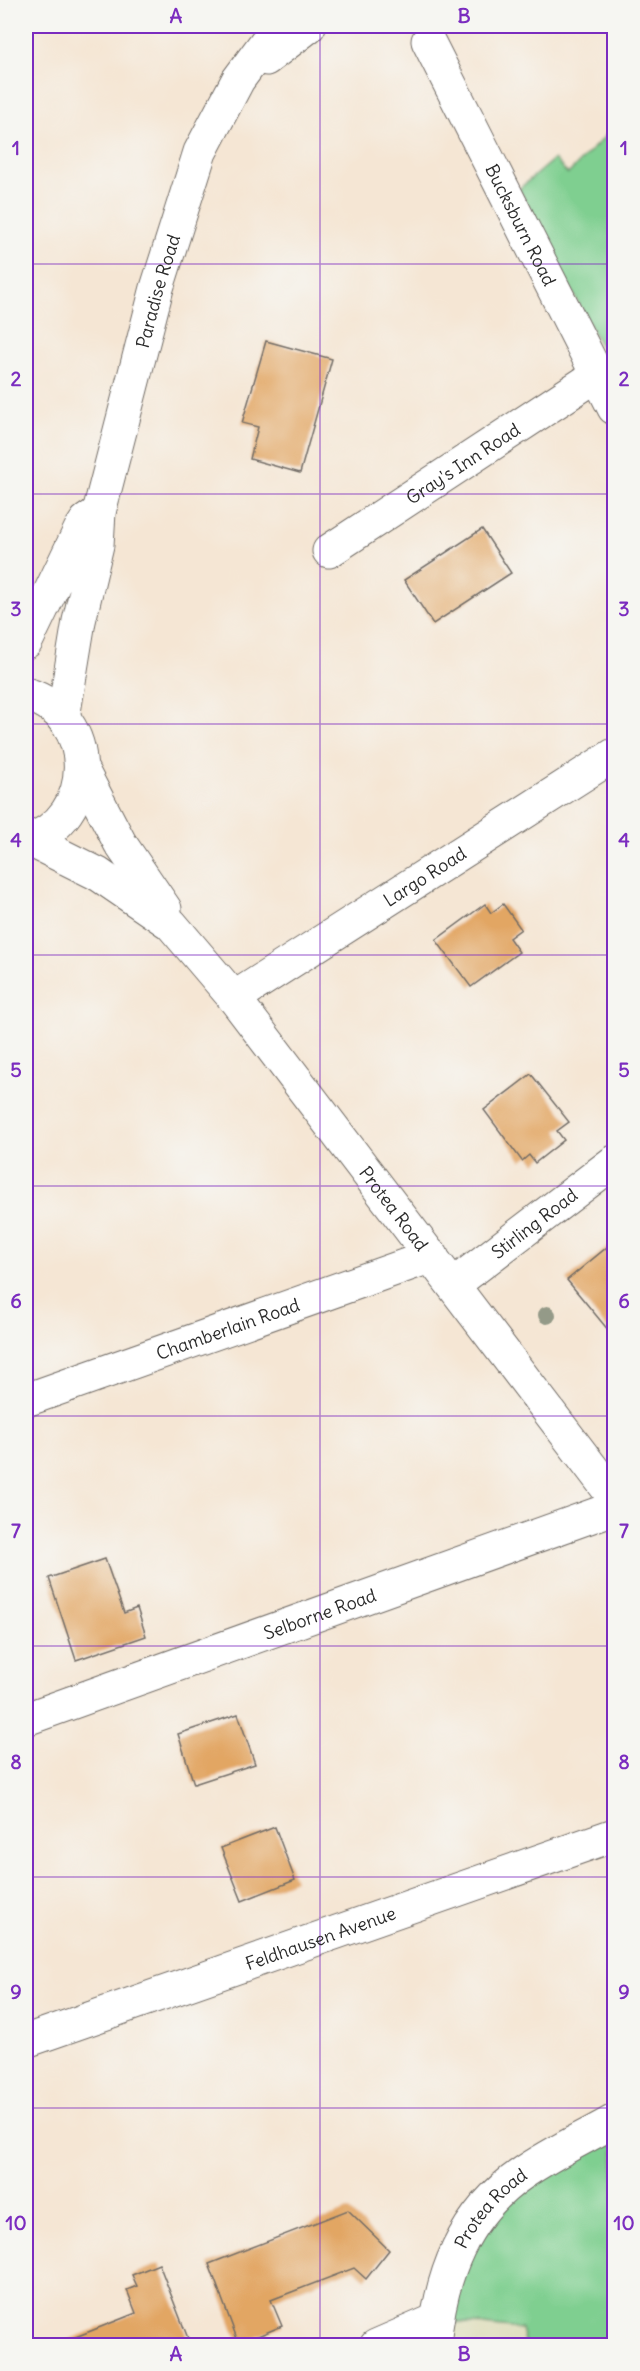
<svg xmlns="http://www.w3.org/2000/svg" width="640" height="2371" viewBox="0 0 640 2371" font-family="Delius,sans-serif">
	<rect width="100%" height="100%" fill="#f6f6f2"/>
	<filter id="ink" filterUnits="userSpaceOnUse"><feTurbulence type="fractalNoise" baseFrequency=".0167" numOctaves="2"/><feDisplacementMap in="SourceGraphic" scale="12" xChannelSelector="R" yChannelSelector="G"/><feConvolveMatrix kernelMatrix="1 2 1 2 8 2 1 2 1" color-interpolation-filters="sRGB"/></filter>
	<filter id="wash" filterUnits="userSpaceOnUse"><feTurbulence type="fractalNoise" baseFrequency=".008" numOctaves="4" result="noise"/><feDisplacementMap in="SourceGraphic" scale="24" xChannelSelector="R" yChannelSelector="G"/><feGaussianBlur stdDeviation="1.35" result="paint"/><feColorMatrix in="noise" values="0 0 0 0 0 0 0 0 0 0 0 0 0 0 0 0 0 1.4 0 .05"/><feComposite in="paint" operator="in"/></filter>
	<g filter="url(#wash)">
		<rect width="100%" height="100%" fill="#f5e6d4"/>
		<path fill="#deddbb" d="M436,2320l85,9 4,16 -149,1z"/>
		<g fill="#7fcf90" stroke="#557d5e" stroke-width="1.5">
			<path d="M614,127v245l-95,-183 35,-30 14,15z"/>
			<path d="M614,2121v224h-89l-4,-16 -85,-9 28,-83z"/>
		</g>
		<g id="blocks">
			<g fill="#e2a664">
				<path d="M266,341l66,18 -32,114 -50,-14 8,-32 -16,-4z"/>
				<path d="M482,529l29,44 -78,51 -29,-44z"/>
				<path d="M485,904l6,9 12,-9 18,25 -12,9 10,14 -48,35 -35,-47z"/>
				<path d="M531,1074l38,48 -12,9 7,9 -29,23 -6,-8 -7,6 -38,-51z"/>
				<path d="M611,1244l3,5v78l-5,4 -42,-51z"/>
				<path d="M105,1559l19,54 13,-5 9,28 -70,24 -27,-82z"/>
				<path d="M238,1714l17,50 -61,20 -16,-50z"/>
				<path d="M275,1827l20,53 -53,21 -21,-53z"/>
				<path d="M348,2210l41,40 -23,29 -12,-11 -83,32 11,26 -43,18 -30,-80z"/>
				<path d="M159,2264l32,82h-138l83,-33 -9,-23 10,-4 -5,-11z"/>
			</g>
		</g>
	</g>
	<g filter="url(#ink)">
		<use href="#blocks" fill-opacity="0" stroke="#726c66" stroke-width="1.5"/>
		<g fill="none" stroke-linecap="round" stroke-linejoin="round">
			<defs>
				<g id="minor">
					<path id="s1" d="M428,41l186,367"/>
					<path id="s2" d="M329,551l268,-176"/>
					<path id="s3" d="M234,998l380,-243"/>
					<path id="s4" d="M453,1285l161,-123"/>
					<path id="s5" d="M26,1400l406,-144"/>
					<path id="s6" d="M26,1719l588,-211"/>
					<path id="s7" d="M26,2041l588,-206"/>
					<path d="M376,2346l60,-26"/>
				</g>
				<g id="major">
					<path d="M266,59l43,-33"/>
					<path d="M26,642l54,-112 6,-9 13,-9"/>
					<path d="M26,694c73,21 72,126 0,147"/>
					<path id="s8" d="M63,718l16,-97 18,-76 2,-33 58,-224 43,-136 38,-72 40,-54"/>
					<path d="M81,768l39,75 45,66"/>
					<path id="s9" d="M30,840l68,34 73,50 63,74 380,499"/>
					<path id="s10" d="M434,2346c6,-70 29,-132 89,-173 29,-20 61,-35 91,-52"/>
				</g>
			</defs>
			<use href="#minor" stroke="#726c66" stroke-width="35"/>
			<use href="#major" stroke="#726c66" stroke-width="35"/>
			<use href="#minor" stroke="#fff" stroke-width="33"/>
			<use href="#major" stroke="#fff" stroke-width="33"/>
		</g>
		<circle fill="#949a88" cx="547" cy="1315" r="9"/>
	</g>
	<path fill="none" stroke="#7b2cbf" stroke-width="1.5" stroke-opacity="0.55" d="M320,26v2320M26,264h588M26,494h588M26,724h588M26,955h588M26,1186h588M26,1416h588M26,1646h588M26,1877h588M26,2108h588"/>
	<g text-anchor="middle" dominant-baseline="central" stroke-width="5" stroke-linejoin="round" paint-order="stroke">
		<g font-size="18" fill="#2b2b2b" stroke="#f6f6f2">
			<text stroke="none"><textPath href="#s1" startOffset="206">Bucksburn Road</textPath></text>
			<text stroke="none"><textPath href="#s8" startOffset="438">Paradise Road</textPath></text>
			<text stroke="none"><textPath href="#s2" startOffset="160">Gray's Inn Road</textPath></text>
			<text stroke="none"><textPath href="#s3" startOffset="226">Largo Road</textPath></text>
			<text stroke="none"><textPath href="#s9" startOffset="526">Protea Road</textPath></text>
			<text stroke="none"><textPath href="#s4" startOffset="102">Stirling Road</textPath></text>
			<text stroke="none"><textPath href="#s5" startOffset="214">Chamberlain Road</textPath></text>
			<text stroke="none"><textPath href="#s6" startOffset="312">Selborne Road</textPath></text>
			<text stroke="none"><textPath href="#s7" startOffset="312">Feldhausen Avenue</textPath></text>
			<text stroke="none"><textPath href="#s10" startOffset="153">Protea Road</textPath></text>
		</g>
	</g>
	<rect width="640" height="2371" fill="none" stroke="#f6f6f2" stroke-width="66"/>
	<rect x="33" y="33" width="574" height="2305" fill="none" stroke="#7b2cbf" stroke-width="2"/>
	<g font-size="20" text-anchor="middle" font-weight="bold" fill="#7b2cbf">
		<text x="176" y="23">A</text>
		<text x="464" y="23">B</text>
		<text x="16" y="155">1</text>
		<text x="624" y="155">1</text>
		<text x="16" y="386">2</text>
		<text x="624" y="386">2</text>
		<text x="16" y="616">3</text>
		<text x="624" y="616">3</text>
		<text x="16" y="847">4</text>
		<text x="624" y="847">4</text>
		<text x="16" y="1077">5</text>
		<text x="624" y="1077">5</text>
		<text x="16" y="1308">6</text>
		<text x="624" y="1308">6</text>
		<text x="16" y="1538">7</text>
		<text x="624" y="1538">7</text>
		<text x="16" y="1769">8</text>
		<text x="624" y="1769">8</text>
		<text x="16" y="1999">9</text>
		<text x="624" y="1999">9</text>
		<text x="16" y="2230">10</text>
		<text x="624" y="2230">10</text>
		<text x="176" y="2361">A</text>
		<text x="464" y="2361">B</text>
	</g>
</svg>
